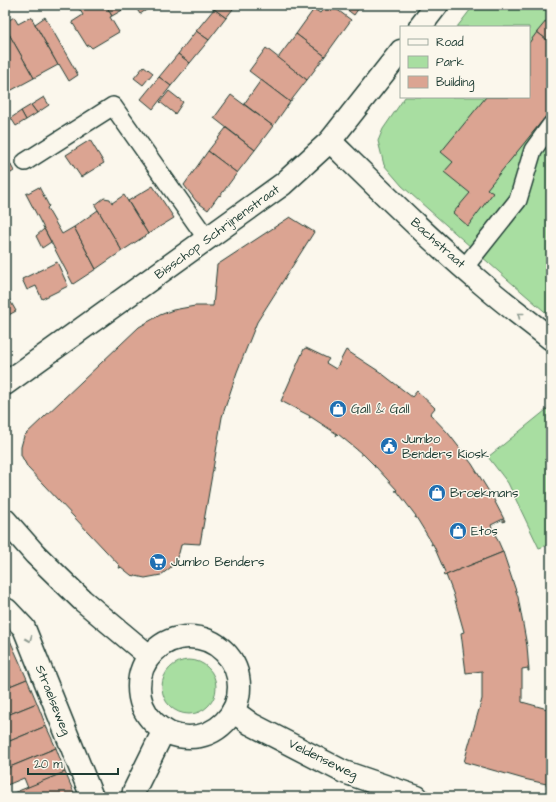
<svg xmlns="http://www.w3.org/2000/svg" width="556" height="802" viewBox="0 0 556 802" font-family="'Architects Daughter',sans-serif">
	<rect width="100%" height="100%" fill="#fbf7ec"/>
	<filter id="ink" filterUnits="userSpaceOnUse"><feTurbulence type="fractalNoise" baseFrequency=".025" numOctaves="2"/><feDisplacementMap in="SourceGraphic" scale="8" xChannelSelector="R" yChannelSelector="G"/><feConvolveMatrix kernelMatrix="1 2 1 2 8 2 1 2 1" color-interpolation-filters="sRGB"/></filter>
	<g filter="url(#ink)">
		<g fill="#a8dea1" stroke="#648e6a">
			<path d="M474,5h77v312l-44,-38 -105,-93 -18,-21 -6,-24 5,-12 22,-32h124v-70h-72z"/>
			<path d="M551,406v138l-12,4 -31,-65 -20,-26z"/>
			<circle cx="189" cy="687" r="27"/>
		</g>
		<g fill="#dba492" stroke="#1f3d34">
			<path d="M77,5h29l6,11 -2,1 9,15 -27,16 -3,-3 -2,1 -15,-24 11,-7z"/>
			<path d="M106,5h25l-19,11z"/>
			<path d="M134,5h20l-14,9z"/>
			<path d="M217,5h19l-10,13 -12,-9z"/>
			<path d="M327,5h4l20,15 -26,36 -29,-22 18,-25 6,4z"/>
			<path d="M341,5h20l-7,10z"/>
			<path d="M214,9l12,9 -17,22 -13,-9z"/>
			<path d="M551,15v28l-14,-11z"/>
			<path d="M14,17l4,7 13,-7 27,48 -24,13 -29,-51v-4z"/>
			<path d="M45,17l33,58 -9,6 -10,-17 -1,1 -23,-41z"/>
			<path d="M5,27l29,51 -24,13 -5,-9z"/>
			<path d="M196,31l13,9 -19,23 -12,-9z"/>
			<path d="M537,32l14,11v67l-64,79 6,4 -25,33 -15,-13 17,-20 -26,-21 9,-10 -12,-10 45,-55h43v-54z"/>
			<path d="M296,34l29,22 -18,24 -29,-22z"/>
			<path d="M266,48l41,32 -17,22 -41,-31z"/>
			<path d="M178,54l12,9 -19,23 -12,-9z"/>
			<path d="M144,66l9,7 -10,12 -9,-7z"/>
			<path d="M159,77l12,9 -18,23 -12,-10z"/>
			<path d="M261,80l29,22 -17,24 -29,-22z"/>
			<path d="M5,82l5,9 -5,3z"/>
			<path d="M169,91l14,11 -8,12 -15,-12z"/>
			<path d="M231,95l42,31 -18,24 -41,-32z"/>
			<path d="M44,97l5,8 -12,8 -6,-8z"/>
			<path d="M31,105l6,8 -11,7 -5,-9z"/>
			<path d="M21,111l5,9 -10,6 -5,-8z"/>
			<path d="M226,128l29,22 -18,23 -29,-22z"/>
			<path d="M90,140l14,23 -23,14 -15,-22z"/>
			<path d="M208,151l29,22 -17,23 -1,-1 -11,15 -12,-9 -12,-16z"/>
			<path d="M7,158l7,13 -9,6v-17z"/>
			<path d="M153,186l21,32 -26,16 -20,-33z"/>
			<path d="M39,187l10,19 -2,2 15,26 12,-7 22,42 -23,15 -47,-90z"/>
			<path d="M124,195l24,39 -26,17 -27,-46 9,-7 6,1 2,4z"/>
			<path d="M98,210l24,41 -26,18 -22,-42z"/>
			<path d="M290,217l24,15 -57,90 -20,50 -15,45 -22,127 -17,-1 -1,2h-1l-2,8 -4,8 -5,7 -9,7 -16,3 -14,-3 -10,-8 -1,1h-1l1,-2 -92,-98 -7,-13v-8l3,-11 115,-109 21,-12 13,-5 22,-4h18l4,-41z"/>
			<path d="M44,229l7,13 -9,6 -6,-12z"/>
			<path d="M57,262l11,24 -26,13 -6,-13 -9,4 -5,-11z"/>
			<path d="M5,292l11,19 -11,6z"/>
			<path d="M306,348l23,11 -3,4 10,6 10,-19 34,22 32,25 5,-6 18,17 -5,6 18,19 24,31 21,34 12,23 -2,1v-3l-12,6 12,27 -59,24 -1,-2 2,-2 -12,-28 -2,1 1,-2 -16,-26 -1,1 1,-2 -19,-25h-2l2,-1 -21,-23h-2l1,-1 -12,-12 -2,2v-3l-23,-19 -2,2 1,-2 -26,-17 -2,1 1,-2 -29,-15 23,-52z"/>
			<path d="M503,552l15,45 9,49 2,25h-1v-3l-6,1v33l29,8v75l-27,-6 -60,-17 18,-63v-28l-16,2 -5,-40 3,-1 -11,-39 -7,-18z"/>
			<path d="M9,638l18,41 -22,9v-48z"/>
			<path d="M27,679l10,24 -32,13v-28z"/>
			<path d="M37,703l9,23 -41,17v-27z"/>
			<path d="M46,726l10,22 -51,21v-26z"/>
			<path d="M56,748l9,24 -37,16 -4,-10 -17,7 -2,-5v-11z"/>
			<path d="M65,772l10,23 -4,2h-64l5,-2 -1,-1z"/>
			<path d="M249,793l11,4h-22z"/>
		</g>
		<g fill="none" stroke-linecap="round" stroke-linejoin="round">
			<defs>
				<g id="service">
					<path d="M25,162l88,-56 94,133"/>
					<path d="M464,268l54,-68 15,-50 18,-25"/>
				</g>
				<g id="minor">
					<path d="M420,27l17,-22"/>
					<path d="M330,141c51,50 102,101 157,147 21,18 43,34 64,51"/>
					<path d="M5,384l278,-200 47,-43 71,-90"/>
					<path d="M5,610h2l17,18 68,169"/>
				</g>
				<g id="tertiary">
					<path d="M5,520l30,34 47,46 67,56"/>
					<circle cx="189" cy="687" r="50"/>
					<path d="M233,711l18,13 93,48 73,25"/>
					<path d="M133,797l1,-6 30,-61"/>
				</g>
			</defs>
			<use href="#service" stroke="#1f3d34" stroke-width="20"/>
			<use href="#minor" stroke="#1f3d34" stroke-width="25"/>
			<use href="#tertiary" stroke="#1f3d34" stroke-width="25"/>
			<use href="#service" stroke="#fbf7ec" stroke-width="17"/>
			<use href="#minor" stroke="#fbf7ec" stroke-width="22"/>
			<use href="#tertiary" stroke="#fbf7ec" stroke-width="22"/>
		</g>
		<defs><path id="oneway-chevron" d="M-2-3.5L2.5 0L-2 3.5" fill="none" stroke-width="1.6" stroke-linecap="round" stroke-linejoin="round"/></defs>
		<g stroke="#8d9a90">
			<use href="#oneway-chevron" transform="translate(520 315) rotate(-142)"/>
			<use href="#oneway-chevron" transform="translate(29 639) rotate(68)"/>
		</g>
	</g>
	<defs>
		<symbol id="shop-disc" viewBox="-11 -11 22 22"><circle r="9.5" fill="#1f6fb2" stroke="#fbf7ec"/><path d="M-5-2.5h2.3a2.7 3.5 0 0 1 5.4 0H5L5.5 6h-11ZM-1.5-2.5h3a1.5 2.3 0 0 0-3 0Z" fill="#fff"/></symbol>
		<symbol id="civic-disc" viewBox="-11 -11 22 22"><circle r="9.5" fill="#1f6fb2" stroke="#fbf7ec"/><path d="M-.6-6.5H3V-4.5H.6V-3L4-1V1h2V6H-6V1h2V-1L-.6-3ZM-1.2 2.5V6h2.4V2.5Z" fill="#fff"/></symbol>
		<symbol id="supermarket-disc" viewBox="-11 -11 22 22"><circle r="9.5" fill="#1f6fb2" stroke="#fbf7ec"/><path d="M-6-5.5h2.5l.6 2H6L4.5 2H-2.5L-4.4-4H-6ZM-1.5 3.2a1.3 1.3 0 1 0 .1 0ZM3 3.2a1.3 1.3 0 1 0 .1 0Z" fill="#fff"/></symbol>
	</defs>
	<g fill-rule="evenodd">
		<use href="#shop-disc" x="328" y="399" width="20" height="20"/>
		<use href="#civic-disc" x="379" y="436" width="20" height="20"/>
		<use href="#shop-disc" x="427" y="483" width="20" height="20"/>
		<use href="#shop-disc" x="448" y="521" width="20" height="20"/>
		<use href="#supermarket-disc" x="148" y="552" width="20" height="20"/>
	</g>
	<g text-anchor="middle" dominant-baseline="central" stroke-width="3" stroke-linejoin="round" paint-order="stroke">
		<g font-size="13" fill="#1f3d34" stroke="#fbf7ec">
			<text transform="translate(217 232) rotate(-36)">Bisschop Schrijnenstraat</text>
			<text transform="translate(438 243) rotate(42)">Bachstraat</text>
			<text transform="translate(53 700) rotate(68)">Straelseweg</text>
			<text transform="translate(323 759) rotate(26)">Veldenseweg</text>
		</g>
		<g font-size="13" fill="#1f3d34" stroke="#fbf7ec" text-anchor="start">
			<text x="351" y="409">Gall &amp; Gall</text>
			<text x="402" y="439">Jumbo<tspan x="402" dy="15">Benders Kiosk</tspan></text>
			<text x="450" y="493">Broekmans</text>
			<text x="471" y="531">Etos</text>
			<text x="171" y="562">Jumbo Benders</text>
		</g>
	</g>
	<rect width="556" height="802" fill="none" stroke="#fbf7ec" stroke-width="20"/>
	<rect x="10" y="10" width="536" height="782" fill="none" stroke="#1f3d34" stroke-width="1.5" filter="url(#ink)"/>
	<rect x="400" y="26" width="130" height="72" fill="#fbf7ec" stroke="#a3ada2"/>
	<rect x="408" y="39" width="20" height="6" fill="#fbf7ec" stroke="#a3ada2"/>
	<text x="436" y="46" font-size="12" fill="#1f3d34">Road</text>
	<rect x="408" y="56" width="20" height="12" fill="#a8dea1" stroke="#a3ada2"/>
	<text x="436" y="66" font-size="12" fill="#1f3d34">Park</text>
	<rect x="408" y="76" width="20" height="12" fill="#dba492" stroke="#a3ada2"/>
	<text x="436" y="86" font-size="12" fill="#1f3d34">Building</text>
	<path d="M28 768v6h90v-6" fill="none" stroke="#1f3d34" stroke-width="2"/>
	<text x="34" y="768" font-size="12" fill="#1f3d34" stroke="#fbf7ec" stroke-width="3" paint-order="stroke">20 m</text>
</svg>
